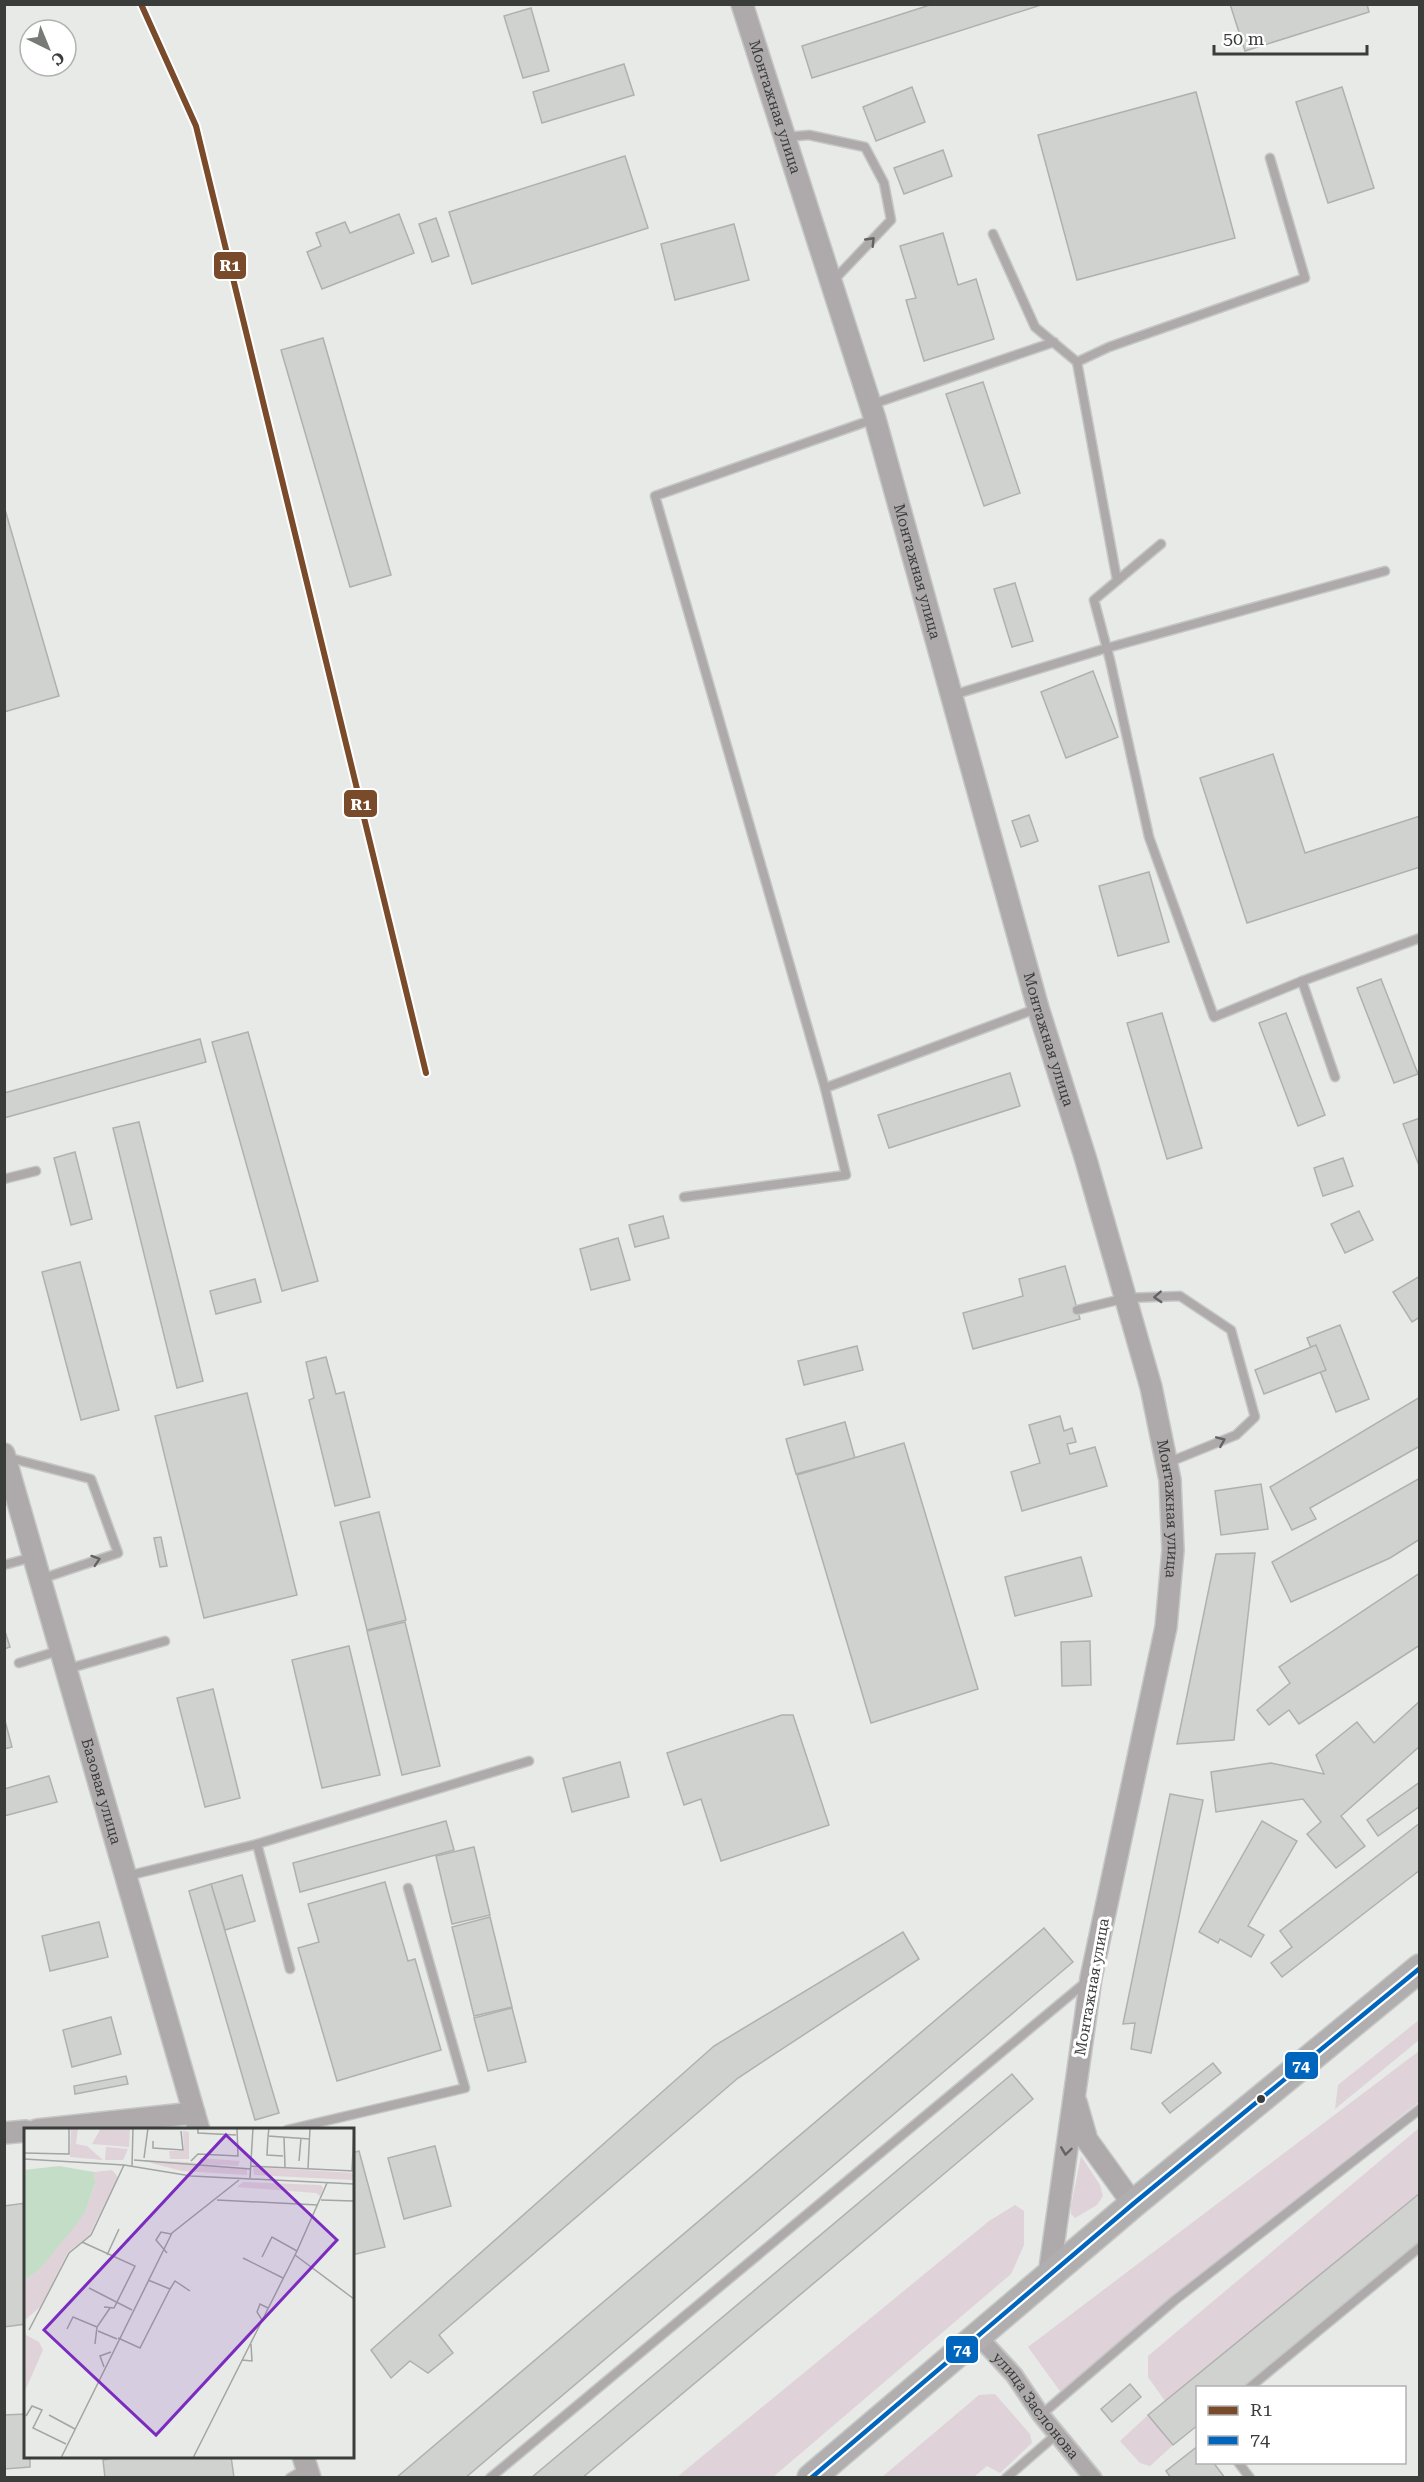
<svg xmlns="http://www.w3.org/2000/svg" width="1424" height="2482" viewBox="0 0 1424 2482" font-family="'Roboto Serif',serif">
	<rect width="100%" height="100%" fill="#e7eae7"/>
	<g fill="#dfd2d9">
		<path d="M1419,2020v20l-84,69 3,-24z"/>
		<path d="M1419,2051v51l-242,192 -115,100 -34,-47z"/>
		<path d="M1419,2128v65l-254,208 -17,-24v-21z"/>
		<path d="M1081,2156l19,29 3,11 -6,9 -22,13 -4,-4v-8z"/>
		<path d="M1015,2205l9,6v34l-13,29 -238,203h-96l312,-256z"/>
		<path d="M995,2394l35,40 2,9 -32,30 -13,-7 -13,11h-92l97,-82z"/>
		<path d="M1148,2415l25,30 -23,21 -10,-3 -20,-22z"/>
	</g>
	<g fill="#d0d2d0" stroke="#afb1af" stroke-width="1.5">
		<path d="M933,4h111l-232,74 -10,-32z"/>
		<path d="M1230,4h137l2,8 -124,39z"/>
		<path d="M531,8l18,63 -26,7 -19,-62z"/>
		<path d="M624,64l10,31 -92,28 -9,-31z"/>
		<path d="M912,87l13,35 -49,19 -13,-34z"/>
		<path d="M1342,87l32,101 -46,15 -32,-101z"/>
		<path d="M1196,92l39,146 -158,42 -39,-145z"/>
		<path d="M943,150l9,26 -48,18 -10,-26z"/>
		<path d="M625,156l23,72 -176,56 -23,-72z"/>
		<path d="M399,214l15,39 -92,36 -15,-37 14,-6 -5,-13 29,-11 5,11z"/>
		<path d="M436,218l13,38 -17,6 -13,-38z"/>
		<path d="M734,224l15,56 -74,20 -14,-56z"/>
		<path d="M943,233l15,52 18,-6 18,60 -70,22 -18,-61 10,-2 -16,-52z"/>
		<path d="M323,338l68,237 -41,12 -69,-237z"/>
		<path d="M983,382l37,111 -36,13 -38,-112z"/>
		<path d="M4,506l55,190 -55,16z"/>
		<path d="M1015,583l18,58 -21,6 -18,-58z"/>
		<path d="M1093,671l25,66 -52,21 -25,-66z"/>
		<path d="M1273,754l32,99 115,-37v51l-173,56 -47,-145z"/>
		<path d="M1029,815l9,26 -17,6 -9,-26z"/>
		<path d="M1149,872l20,70 -51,14 -19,-70z"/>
		<path d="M1381,979l37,95 -24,9 -37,-95z"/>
		<path d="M1162,1013l40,135 -35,11 -40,-136z"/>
		<path d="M1286,1013l39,102 -27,11 -39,-103z"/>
		<path d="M248,1032l70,249 -36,10 -70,-249z"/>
		<path d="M200,1039l6,23 -202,56v-25z"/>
		<path d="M1010,1073l10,33 -131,42 -11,-33z"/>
		<path d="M1420,1118v50l-17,-44z"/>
		<path d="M139,1122l64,259 -26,7 -64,-260z"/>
		<path d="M75,1152l17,67 -21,6 -17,-67z"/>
		<path d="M1343,1158l10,28 -30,10 -9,-28z"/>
		<path d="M1359,1211l14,29 -28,13 -14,-29z"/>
		<path d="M663,1216l6,22 -34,9 -6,-22z"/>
		<path d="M618,1238l12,42 -39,10 -11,-41z"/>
		<path d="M80,1262l39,148 -38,10 -39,-148z"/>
		<path d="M1065,1266l15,53 -107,30 -10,-36 60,-17 -4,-17z"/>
		<path d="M1420,1276v41l-8,5 -19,-30z"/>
		<path d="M255,1279l6,23 -45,12 -6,-23z"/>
		<path d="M1340,1325l29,74 -33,13 -29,-74z"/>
		<path d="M1316,1345l10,25 -62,24 -9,-24z"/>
		<path d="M857,1346l6,24 -59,15 -6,-24z"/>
		<path d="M326,1357l10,37 8,-2 26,105 -35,9 -26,-106 5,-2 -8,-36z"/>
		<path d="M247,1393l50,202 -93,23 -49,-202z"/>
		<path d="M1420,1397v49l-110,62 6,11 -24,11 -22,-43z"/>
		<path d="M1060,1416l4,15 8,-3 4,14 -9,2 3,10 25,-7 12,39 -85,25 -11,-39 29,-9 -11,-38z"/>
		<path d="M845,1422l10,36 -59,16 -10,-35z"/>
		<path d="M904,1443l74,246 -107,34 -74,-248z"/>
		<path d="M1420,1478v61l-30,19 -99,44 -19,-40z"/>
		<path d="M1261,1484l7,45 -47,6 -6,-44z"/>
		<path d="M379,1512l27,108 -39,10 -27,-108z"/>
		<path d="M161,1537l6,29 -7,1 -6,-29z"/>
		<path d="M1255,1553l-21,187 -57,4 39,-190z"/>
		<path d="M1081,1557l11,39 -77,20 -10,-39z"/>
		<path d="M1420,1573v72l-121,79 -10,-14 -20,15 -12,-15 33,-27 -11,-16z"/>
		<path d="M405,1622l35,144 -38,9 -35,-144z"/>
		<path d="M4,1628l6,19 -6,2z"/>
		<path d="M1090,1641l1,44 -29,1 -1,-44z"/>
		<path d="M349,1646l31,129 -58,13 -30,-128z"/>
		<path d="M213,1689l27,109 -35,9 -28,-109z"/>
		<path d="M1420,1701v45l-79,70 24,30 -29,22 -29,-34 14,-12 -18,-23 -87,13 -5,-40 60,-9 53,11 -8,-19 41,-33 17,21z"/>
		<path d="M782,1715h11l36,110 -108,36 -20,-62 -17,6 -17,-52z"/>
		<path d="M4,1717l8,30 -8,2z"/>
		<path d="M620,1762l9,35 -57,15 -9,-34z"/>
		<path d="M49,1776l8,26 -53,14v-27z"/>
		<path d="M1420,1782v24l-42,30 -11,-16z"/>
		<path d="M1170,1794l33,6 -52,253 -20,-4 4,-26 -12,1z"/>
		<path d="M446,1821l8,29 -154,42 -7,-29z"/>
		<path d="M1262,1821l35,20 -49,85 16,9 -13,22 -31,-18 -2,4 -19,-11z"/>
		<path d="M1420,1823v47l-138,107 -11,-14 21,-16 -12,-16z"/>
		<path d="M474,1847l16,68 -38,9 -16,-68z"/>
		<path d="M242,1875l13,46 -30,9 -14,-46z"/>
		<path d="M385,1882l23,79 7,-2 26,91 -104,31 -39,-133 21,-6 -11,-38z"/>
		<path d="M211,1884l68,229 -24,7 -66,-229z"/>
		<path d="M490,1917l22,90 -38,9 -22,-89z"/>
		<path d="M99,1922l9,35 -58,14 -8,-35z"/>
		<path d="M1044,1928l29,34 -608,516h-69z"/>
		<path d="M903,1932l16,27 -181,119 -299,257 14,18 -25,20 -18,-12 -19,17 -20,-28 343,-304z"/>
		<path d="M512,2008l14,54 -38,9 -14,-53z"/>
		<path d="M111,2017l10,37 -49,13 -9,-37z"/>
		<path d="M1213,2063l8,10 -51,40 -8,-10z"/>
		<path d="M1012,2074l21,25 -451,379h-51z"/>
		<path d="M126,2076l2,8 -53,10 -1,-8z"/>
		<path d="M435,2146l16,60 -47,13 -16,-61z"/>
		<path d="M359,2151l26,96 -33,8v-102z"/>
		<path d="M1420,2193v50l-177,145h-45v37l-25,20 -25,-30z"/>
		<path d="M26,2203v121l-22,3v-121z"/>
		<path d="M1130,2384l11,13 -29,25 -11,-13z"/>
		<path d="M26,2414v42h4v11l-26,2v-54z"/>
		<path d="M1198,2446v16h15l12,16h-54l-5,-7z"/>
		<path d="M128,2456h103l3,22h-129l-2,-18z"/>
	</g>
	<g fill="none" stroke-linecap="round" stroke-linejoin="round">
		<defs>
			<g id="service">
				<path d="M786,137l23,-2 56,12 19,36 7,37 -58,61"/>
				<path d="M993,234l42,93 42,35 40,218"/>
				<path d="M1077,362l32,-15 196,-69 -35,-120"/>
				<path d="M870,405l184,-63"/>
				<path d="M874,419l-219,77 170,592 213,-80"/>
				<path d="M1161,544l-67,56 16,60 39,177 65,180 88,-36 118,-43"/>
				<path d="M953,695l154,-47 278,-77"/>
				<path d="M1302,981l33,96"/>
				<path d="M4,1179l32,-8"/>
				<path d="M684,1197l162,-22 -21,-87"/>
				<path d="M1077,1310l49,-12 54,-2 51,34 24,87 -19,18 -69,28"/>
				<path d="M6,1457l85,22 27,74 -77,26"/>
				<path d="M4,1565l29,-8"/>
				<path d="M19,1663l42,-13"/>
				<path d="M67,1669l98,-28"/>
				<path d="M257,1844l33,125"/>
				<path d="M127,1876l130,-32 272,-83"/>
				<path d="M287,2130l178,-42 -57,-200"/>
				<path d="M1249,2388l171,-141"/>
				<path d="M1041,2415l134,-115 245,-191"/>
				<path d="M1238,2462l12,16"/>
				<path d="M290,2478l15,-9"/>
				<path d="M490,2478l596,-496"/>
				<path d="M1006,2478l51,-44"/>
			</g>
			<g id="minor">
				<path id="s1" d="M977,2335l37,40 27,40 52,63"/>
			</g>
			<g id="tertiary">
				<path id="s2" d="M742,4l133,415 163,589 48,152 65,227 19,93 3,70 -7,77 -75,351 -42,297"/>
				<path id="s3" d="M4,1454l195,676"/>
				<path d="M1076,2102l11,38 46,64"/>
				<path d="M37,2130l157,-17"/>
				<path d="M4,2133l22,-2"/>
				<path d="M303,2456l7,22"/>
			</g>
			<path id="primary" d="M811,2478l322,-274 287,-236"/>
		</defs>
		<use href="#service" stroke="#c5c7c5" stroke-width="11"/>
		<use href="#minor" stroke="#c5c7c5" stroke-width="20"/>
		<use href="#tertiary" stroke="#c5c7c5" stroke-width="24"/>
		<use href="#primary" stroke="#c5c7c5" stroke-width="30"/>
		<use href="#service" stroke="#aeaaac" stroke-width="8"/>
		<use href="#minor" stroke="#aeaaac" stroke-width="16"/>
		<use href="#tertiary" stroke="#aeaaac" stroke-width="21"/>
		<use href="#primary" stroke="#b0aeae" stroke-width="27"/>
		<defs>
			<path id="bus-1" d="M811,2478l322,-274 287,-236"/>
		</defs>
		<use href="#bus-1" stroke="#fff" stroke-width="9"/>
		<use href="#bus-1" stroke="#0065bd" stroke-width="4.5"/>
		<defs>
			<path id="rail-1" d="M141,4l55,122 230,947"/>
		</defs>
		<use href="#rail-1" stroke="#fff" stroke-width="10"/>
		<use href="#rail-1" stroke="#7a4b2a" stroke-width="6"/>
	</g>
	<defs><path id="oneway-chevron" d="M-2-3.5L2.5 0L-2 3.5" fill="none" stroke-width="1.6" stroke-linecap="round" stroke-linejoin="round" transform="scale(1.5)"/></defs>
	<g stroke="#636363">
		<use href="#oneway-chevron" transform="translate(871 241) rotate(-46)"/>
		<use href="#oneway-chevron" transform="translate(1158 1297) rotate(177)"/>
		<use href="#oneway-chevron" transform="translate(1221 1441) rotate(-23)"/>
		<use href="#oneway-chevron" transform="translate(96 1560) rotate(-18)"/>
		<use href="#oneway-chevron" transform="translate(1066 2151) rotate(98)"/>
	</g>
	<circle fill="#3b3d3b" stroke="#fff" stroke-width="2" cx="1261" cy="2099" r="5"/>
	<g text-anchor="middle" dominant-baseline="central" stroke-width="6" stroke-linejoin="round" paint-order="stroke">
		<g font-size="15" fill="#3b3d3b" stroke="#fff">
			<text stroke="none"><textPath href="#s2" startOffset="108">Монтажная улица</textPath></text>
			<text stroke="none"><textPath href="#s2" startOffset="594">Монтажная улица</textPath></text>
			<text stroke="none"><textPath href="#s2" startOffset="1080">Монтажная улица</textPath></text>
			<text stroke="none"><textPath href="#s2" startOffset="1566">Монтажная улица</textPath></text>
			<text stroke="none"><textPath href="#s3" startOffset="351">Базовая улица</textPath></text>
			<text transform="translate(1092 1987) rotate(-80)">Монтажная улица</text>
			<text stroke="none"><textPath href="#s1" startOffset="92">улица Заслонова</textPath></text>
		</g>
	</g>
	<g transform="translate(24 2128)">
		<rect width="330" height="330" fill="#e7eae7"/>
		<path d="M47,0h7l-2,16 11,2 16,14 -33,-3zM77,0h29l-1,19 -37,-3zM159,3l6,1v27h-19l-1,-8h15zM82,19l22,2 -5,11h-18zM176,30l40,3 -2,5 -39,-2zM116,32l45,2 62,7v6l-65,-4zM229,39l101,6v7l-100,-5zM88,42l6,7 -29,59 -21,16 -28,55 -16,14v-41l15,-10 47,-60 9,-27 -1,-11zM219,54l78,3 2,3 -3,8 -4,-3 -79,-6zM0,196l2,11 13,7 4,8 -19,43z" fill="#dfd2d9"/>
		<path d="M35,38l35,6 1,11 -9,27 -11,16 -36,44 -15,10v-110z" fill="#c4ddc7"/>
		<path fill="none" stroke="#a2a5a2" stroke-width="1.5" d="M174,0v5l38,2M245,0l-1,8 42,3M244,8l-1,19 16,1M260,9l1,30M129,13v7l30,2 -2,-19M0,25l45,1v-26M120,30l4,-30M0,31l100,6 67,11 163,8M110,32l117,9M167,33l7,-7 40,2 -1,-28M275,33l2,-23M108,38l1,-38M227,38l103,5M284,40l2,-40M328,43l2,-42M226,50l3,-50M193,72l101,5M297,72l33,1M58,114l53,24 -21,42 -10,-1M143,125l-11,-13 5,-8 10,2M83,127l12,-26M271,127l59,44M238,129l10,-20 25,14M219,130l40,20M65,160l43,22M146,161l5,-8 15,10M238,192l-5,-8 3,-8 8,4M43,201l6,-12 24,10M5,202l40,-77 22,-18 33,-70M74,203l19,8M94,210l22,10 30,-59 -22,-9M71,216l2,-17 13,-19M218,232l10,1 -1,-17M80,239l-4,-11 11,-4M25,287l26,14M2,288l6,-10 10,4 -9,18 33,16M37,330l111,-225 67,-53M169,330l104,-207 30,-68"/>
		<path fill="#7b2cbf" fill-opacity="0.15" stroke="#7b2cbf" stroke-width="3" d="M202,7l111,105 -181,195 -112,-105z"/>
		<rect width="330" height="330" fill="none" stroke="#3b3d3b" stroke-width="3"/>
	</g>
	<g stroke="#fff" stroke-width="2">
		<rect x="213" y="251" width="34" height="29" rx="6" fill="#7a4b2a"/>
		<rect x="343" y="789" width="35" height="29" rx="6" fill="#7a4b2a"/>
		<rect x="1284" y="2051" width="35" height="29" rx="6" fill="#0065bd"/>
		<rect x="945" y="2335" width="34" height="29" rx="6" fill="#0065bd"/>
	</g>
	<g font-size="16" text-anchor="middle" font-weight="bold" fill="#fff">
		<text x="230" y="271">R1</text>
		<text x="361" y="810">R1</text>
		<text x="1301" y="2071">74</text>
		<text x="962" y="2355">74</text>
	</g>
	<rect width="1424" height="2482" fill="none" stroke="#3b3d3b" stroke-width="12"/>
	<rect x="1196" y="2386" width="210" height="78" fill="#ffffff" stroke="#b1b1b1" stroke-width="1.5"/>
	<rect x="1208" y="2406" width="30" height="9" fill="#7a4b2a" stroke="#b1b1b1" stroke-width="1.5"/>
	<text x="1250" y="2416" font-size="18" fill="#3b3d3b">R1</text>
	<rect x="1208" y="2436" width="30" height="9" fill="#0065bd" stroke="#b1b1b1" stroke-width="1.5"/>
	<text x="1250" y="2446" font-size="18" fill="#3b3d3b">74</text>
	<g transform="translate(48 48) rotate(137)"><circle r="28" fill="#ffffff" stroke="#b1b1b1" stroke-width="1.5"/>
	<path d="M0-4.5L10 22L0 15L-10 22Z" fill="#777a77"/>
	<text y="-9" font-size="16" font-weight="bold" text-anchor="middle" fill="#3b3d3b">С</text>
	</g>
	<path d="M1214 45v9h153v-9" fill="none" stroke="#3b3d3b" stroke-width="3"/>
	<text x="1223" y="45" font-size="18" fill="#3b3d3b" stroke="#ffffff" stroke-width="4.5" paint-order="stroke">50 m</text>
</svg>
